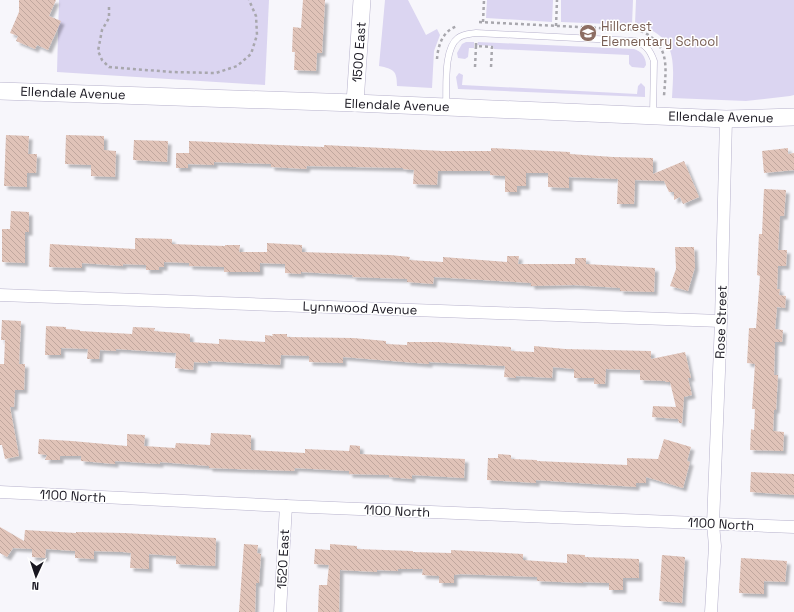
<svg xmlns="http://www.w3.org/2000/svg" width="794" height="612" viewBox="0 0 794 612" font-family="'Space Grotesk',sans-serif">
	<defs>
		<pattern id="building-back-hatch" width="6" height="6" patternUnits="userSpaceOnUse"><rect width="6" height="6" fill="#e0c3b8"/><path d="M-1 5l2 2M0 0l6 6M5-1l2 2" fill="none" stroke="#c0a79e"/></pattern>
		<filter id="shadow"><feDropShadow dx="3.5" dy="3.5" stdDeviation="1" flood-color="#0004"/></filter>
	</defs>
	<rect width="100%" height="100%" fill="#f7f6fb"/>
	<g fill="#dbd5f1">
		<path d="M59,0h210l-4,85 -208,-13z"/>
		<path d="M385,0h23l18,35 11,-6 3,6 -6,16 -2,37 -35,-2c0,-15 -3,-17 -18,-20z"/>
		<path d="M487,0h66l-1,22 -66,-4z"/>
		<path d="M561,0h72l-1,25 -71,-3z"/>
		<path d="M636,0h158v95l-4,1 -44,5 -74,-3c2,-38 6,-62 -37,-74z"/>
		<path d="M466,42h8v6h-5l-1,9 -3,2 -7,-1 -1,-5 5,-9z"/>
		<path d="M478,42l156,7c7,2 12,8 12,16l-2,3 -12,-1 -3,-3v-9l-135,-6 -1,-3 -16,-1z"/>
		<path d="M459,73l4,2 -1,10 175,9 1,-8 3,-3 4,4v10l-187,-8 -2,-12z"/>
	</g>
	<g fill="url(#building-back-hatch)" filter="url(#shadow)">
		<path d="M19,0h37l-7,16 12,5 -13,29 -11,-5 -2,4 -19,-8 2,-5 -8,-3 9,-21z"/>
		<path d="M303,0h22l-3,53h-5l-1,18 -22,-1 1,-18h-3l1,-25 8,1z"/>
		<path d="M6,135l23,1 -1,18h9l-1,19h-9v14l-23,-1z"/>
		<path d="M66,135l38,1v14l12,1 -1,26 -24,-1v-11l-26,-1z"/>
		<path d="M134,140l34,1 -1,21 -34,-2z"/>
		<path d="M189,141l135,6v-2l119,6h48v-3l79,4v2l43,3 40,1v16l31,-13 15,36 -16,7 -3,-7 -6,3v-8h-5l-5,-11 -29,-1 -1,24h-17l1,-25 -49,-2v11l-21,-1v-14h-22v13h-9v6h-12v-16l-15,-1v-4h-52l-1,14 -24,-1 1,-14 -11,-1v-1l-96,-2 -1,3 -35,-2v-3l-57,-2v3l-26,-1v4h-12v-15h13z"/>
		<path d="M788,148v6l6,-1v17l-30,3 -2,-22z"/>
		<path d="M764,189l22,1 -2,26h-4l-2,34h9l-1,16h-8l-1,23h3l-1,6 7,1 -1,12 -8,-1 -2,22 8,1 -1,12h-7l-1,33h4l-2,35h-2l-1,21 11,1 -1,19 -33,-1 1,-21 3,1 1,-21h-3l3,-45 -8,-1 2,-35h7l4,-52 -3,-1 2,-41h3z"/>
		<path d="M11,211l18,1v20h-4v31l-23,-1v-33h8z"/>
		<path d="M135,238l37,1v5l53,2v-1h15l-1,7h28v-9l35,2v7l88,3 20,2 -1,3 34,2v-5l64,5v-6h12l-1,8h57v-6h11v6l69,4 -1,24 -34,-1v-3l-46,-3 -43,1v-3l-97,-6 -1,7 -26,-2v-3l-55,-2 1,-2 -52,-3v2l-16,-1v-9l-25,-1v9h-36v-5l-35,-1v-3l-25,-1v5h-5v3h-13v-5l-23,-1v2l-41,-3v5l-33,-1 1,-23 85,5z"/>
		<path d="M675,247h19l1,20 -7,24 -18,-5 6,-17z"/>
		<path d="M2,320l19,1 -2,43h6l-1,26h-9l-1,17h-4l9,49 -14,3 -3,-14h-2v-81h4l1,-24h-4z"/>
		<path d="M46,326l20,1v2l14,1v1l52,3 1,-7 22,1 -1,3 36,3v8l29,2v-5l46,3v-7l8,1 -1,-2h15v3l66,1 33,3v3l21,1v-3h31l73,5v4l23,1v-6l31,3 86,2v8l34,-7 6,26h-3l4,17 -8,2 -2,26h-3l-1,-4 -26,-2 1,-11 23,1 -6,-25h-4l-1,-1 -25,-1v-10l-34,-1 -1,15h-11v-6h-20v-9l-21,-2 -1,11 -36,-2v2l-12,-1 1,-11 -76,-4v2l-86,-7v6l-34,-1v-6l-28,-1 -1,10 -72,-4v2l-14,-1 -1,8 -18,-2 1,-15 -60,-4v2l-16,-1 -1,9h-12l1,-10 -27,-1v7h-16z"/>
		<path d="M211,433l40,2v15l54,3v-4l44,2 1,-6 10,1v8l105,5 -1,19 -52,-3v4l-23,-2v-2l-40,-1v-3l-54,-3 -1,3 -85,-3v-2l-49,-4v2l-45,-3v3l-34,-3v-5h-21v4h-15l2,-5 -9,-1 1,-15 33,2 55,5v-12l18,1 -1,11 31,2 1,-5 34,2z"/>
		<path d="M664,439l27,8 -4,14 3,1 -7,26 -37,-11v6h-10v4l-100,-7v3l-49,-3 1,-22h10v-4l13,1v4l26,1v1l90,4v-7l31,1z"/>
		<path d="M751,472l43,2v21l-44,-3z"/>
		<path d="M0,527l24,14 1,-11 51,3v-1l48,1 92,5 -1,28 -39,-2v-8l-27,-2v15l-19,-1 1,-15 -8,-1 -29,-1v8l-19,-1v-7l-29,-2 -1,9 -13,-1v-8l-19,-1 -6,9 -7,-4z"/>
		<path d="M244,544l14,1 -1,8 4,1 -2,29h-3l-1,29h-16z"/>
		<path d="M330,544l27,2v3l56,2v1l38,1v-3l72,4v6l44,3v-9l18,1v2l54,2v19h-16v12h-14v-7l-26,-1v1l-46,-2v-4l-77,-3 -6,1v8h-15v-7l-17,-1 1,-6h-25v2l-21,-1v2l-37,-2 -1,42h-21l1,-27h8l2,-20 -15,-1 1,-15 15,1z"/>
		<path d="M662,555l23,2 -3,46 -23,-2z"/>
		<path d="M741,558l46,3 -2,21 -21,-1v13l-25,-1z"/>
	</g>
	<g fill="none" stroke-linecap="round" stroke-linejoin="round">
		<defs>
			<path id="lane" d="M446,106c1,-18 -3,-57 12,-68 5,-4 12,-4 18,-5l159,8c11,4 15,9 19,20l-1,53"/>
			<g id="street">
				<path d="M0,295l721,26"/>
				<path d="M0,492l286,14 508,21"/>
				<path d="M280,612l6,-106"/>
				<path d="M711,612l4,-66 -2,-22 8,-203 5,-202"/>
			</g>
			<g id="secondary">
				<path d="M0,91l355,12 371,16 68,-2"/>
				<path d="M355,103l7,-103"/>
			</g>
		</defs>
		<use href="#lane" stroke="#b7b2cc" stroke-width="7"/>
		<use href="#street" stroke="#b7b2cc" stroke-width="13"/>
		<use href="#secondary" stroke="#b7b2cc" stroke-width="18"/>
		<g stroke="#a8a7ad" stroke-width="2.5" stroke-dasharray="3 3" stroke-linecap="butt">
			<path d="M109,7v11l-7,12 -4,21 4,9 7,7 62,5 45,1 21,-7 14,-12 6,-19 -1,-19 -7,-16"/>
			<path d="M479,22l160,8c32,14 27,37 25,66"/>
			<path d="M483,22l1,-22"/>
			<path d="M556,26l1,-26"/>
			<path d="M476,43v3l16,1 -1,20"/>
			<path d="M437,59c1,-14 6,-29 21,-33"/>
			<path d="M475,67l1,-21"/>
		</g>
		<use href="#lane" stroke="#fff" stroke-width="6"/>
		<use href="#street" stroke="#fff" stroke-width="12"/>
		<use href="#secondary" stroke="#fff" stroke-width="17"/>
	</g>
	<defs>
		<symbol id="school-disc" viewBox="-11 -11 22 22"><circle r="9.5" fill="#8d6e63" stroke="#fff"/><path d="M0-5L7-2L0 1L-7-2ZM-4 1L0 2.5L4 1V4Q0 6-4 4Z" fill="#fff"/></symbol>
	</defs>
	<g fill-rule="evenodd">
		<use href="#school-disc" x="578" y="23" width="20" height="20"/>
	</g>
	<g text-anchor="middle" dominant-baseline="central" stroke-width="3" stroke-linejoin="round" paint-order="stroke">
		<g font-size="13" fill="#785e54" stroke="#fff" text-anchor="start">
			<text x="601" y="26">Hillcrest<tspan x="601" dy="15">Elementary School</tspan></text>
		</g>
		<g font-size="13" fill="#191720" stroke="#fff">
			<text transform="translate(359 52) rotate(-86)">1500 East</text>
			<text transform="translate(73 93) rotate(2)">Ellendale Avenue</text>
			<text transform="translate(397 105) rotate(2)">Ellendale Avenue</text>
			<text transform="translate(721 117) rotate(1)">Ellendale Avenue</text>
			<text transform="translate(360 308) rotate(2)">Lynnwood Avenue</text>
			<text transform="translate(721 322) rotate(-88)">Rose Street</text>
			<text transform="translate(73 496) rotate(3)">1100 North</text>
			<text transform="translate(397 511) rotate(2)">1100 North</text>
			<text transform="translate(721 524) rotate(3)">1100 North</text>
			<text transform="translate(283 559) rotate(-87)">1520 East</text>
		</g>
	</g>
	<g transform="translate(36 576) rotate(183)" stroke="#ffffff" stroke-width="3" paint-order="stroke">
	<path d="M0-3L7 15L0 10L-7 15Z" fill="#191720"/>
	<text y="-6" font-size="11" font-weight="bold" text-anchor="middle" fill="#191720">N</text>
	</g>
</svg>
